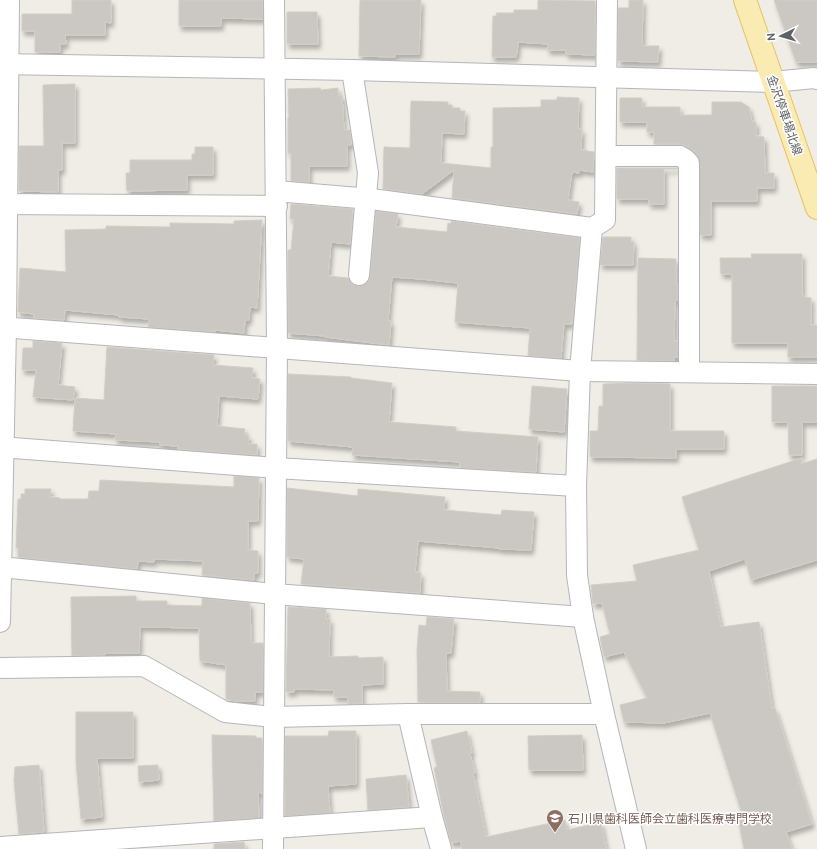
<svg xmlns="http://www.w3.org/2000/svg" width="817" height="849" viewBox="0 0 817 849" font-family="Cabin,'Noto Sans JP',sans-serif">
	<defs>
		<filter id="shadow"><feDropShadow dx="2.5" dy="4.5" stdDeviation="2" flood-color="#0004"/></filter>
	</defs>
	<rect width="100%" height="100%" fill="#efede6"/>
	<g fill="#cbc8c3" stroke="#d3cec5" filter="url(#shadow)">
		<path d="M72,0h39v23l-6,-1v13h-40l1,9h-6v8h-25v-21h-13v-17h50z"/>
		<path d="M179,0h84v19l-42,-1v8h-42z"/>
		<path d="M360,0h61l-2,54h-24v3l-36,-1z"/>
		<path d="M538,0l57,1v54l-29,-1v-4h-19l1,-6 -30,-2 -1,12 -1,-1v4h-24l1,-41h4l-1,-3h18v-3h24z"/>
		<path d="M629,0h14l-1,46h17l-1,16 -40,-1v-53h11z"/>
		<path d="M774,0h43v62h-21z"/>
		<path d="M287,12h30l1,32h-31z"/>
		<path d="M75,84v59h-13v27h-4v22l-39,-1v-45h25l-1,-61z"/>
		<path d="M320,88l1,2 17,-2v8l4,-1 2,35h6l1,8v7h-4v21h-38v16l-18,-1v-28h-3v-35h1l-1,-29z"/>
		<path d="M557,97l22,1 -1,31h4l-1,21 13,2 -1,20 -13,-2 -1,3 -7,-1 -4,28 11,2 -2,12 -125,-16 2,-28 -32,24 -39,-5 1,-42 26,1 1,-47 37,1v3h4v3h8v3h5l-1,23 -22,-1 -1,30 50,5v-21h2v-39l48,-1v-7h16z"/>
		<path d="M620,98h22v9h38v8h32v-13h29l8,5 3,15h4v14l8,1 1,36h9v15h-17v13h-46v34h-11l-1,-77 -6,-7 -7,-5 -6,-2h-26v-12h-7v-10h-27z"/>
		<path d="M195,147h18v28h-26v15l-60,1 -1,-18h4v-13h62v-6h3z"/>
		<path d="M617,168h60l1,1h-14v35h-15v-5h-32z"/>
		<path d="M291,204l62,5 -3,35 -19,-2 -3,34 20,2 4,6 6,2 6,-1 5,-4 1,-5 6,-65 22,3 -2,13 51,5 1,-9 3,1v-3l129,17 -8,86h-8l-3,34 -33,-2 2,-28 -75,-6 3,-39 -37,-4 -29,-2 -4,44h3l-2,24 -64,-8v-1l-37,-3v-83h3l3,-31h-4z"/>
		<path d="M262,220l-5,88 -7,-1 -1,13h-4l-1,13 -29,-3v2l-67,-5 1,-8 -30,-2v-2l-54,-5 -1,10 -30,-2v-4l-16,-2 2,-44 46,4 -1,-42 41,-1v-3l64,1v-4l64,1v-3z"/>
		<path d="M603,237h28v5h3l-1,23h-33z"/>
		<path d="M751,254h51v42h2l1,1 6,1v27h6v32h-29v-14h-56v-69h-11l-1,-16h32z"/>
		<path d="M638,258l38,1v26h2v15h-3l-1,41h4v16h-4v4l-37,-1z"/>
		<path d="M33,341l29,2 -4,42 17,2 -2,13 -40,-3 3,-27h-14l1,-22h10z"/>
		<path d="M107,347l107,8 -1,10 40,3 -1,10 8,1 -2,20 -39,-3 -2,30 28,3 -1,6 5,1 -1,8h9v11l-79,-6v-3l-18,-1v-3l-45,-2 1,-6 -43,-3 2,-33 29,2z"/>
		<path d="M288,374l63,3v1l41,5 -3,39 67,5v4l82,6 -2,35 -76,-4v-6l-108,-7 1,-8 -65,-6z"/>
		<path d="M637,383l33,1v47h54v18h-48v9l-86,-1v-26h8l1,-25h4v-22z"/>
		<path d="M532,386l35,3 -3,43 -35,-3z"/>
		<path d="M772,386h45v36h-15v33h-13l-1,-33h-16z"/>
		<path d="M802,458l-1,6 16,-5v101l-66,20 -6,-21 -36,12 12,56 38,-5 13,87 3,-1 37,116 -26,8 6,17h-48l-6,-31 5,-1 -33,-104 -46,10 -40,-1 -4,-17 27,-7 -23,-46 -20,5 -4,-20 10,-3 -8,-31 -9,1 -2,-19 46,-4 -4,-16 66,-15 -17,-53z"/>
		<path d="M234,476l25,2 -1,43h-10v29l10,1v22h-4v7l-52,-5 1,-14 -49,-2v3l-16,-1 -1,8 -55,-5v-2h-18l-46,-5v-9h-2l2,-49h3v-5h4v-5h26l-1,8 10,1v1h28l1,-8h10l1,-11 134,7z"/>
		<path d="M287,488l71,8v-7l87,8 -1,13 57,5 1,-5 32,2 -3,38 -32,-1v-1l-81,-7 -3,31 6,1 -1,20 -119,-9 3,-25 -17,-2z"/>
		<path d="M136,596v5h31v4l35,1v-8l48,5 1,40h12v49h-8v9h-20l-9,-2v-34l-26,-4 -1,-33 -59,-1 -1,26h-34v2l-33,1 -1,-59z"/>
		<path d="M288,607l38,2v10h4l-1,38 29,-1v2l25,-1v27l-21,1v19h-14v-7h-14v-7l-40,-1v3h-8z"/>
		<path d="M427,617l27,2 -3,34h-5l1,38 33,1v10h-62l-1,-52 2,-25 7,1z"/>
		<path d="M76,712h57v46h-36l5,59 -21,2 -5,-57z"/>
		<path d="M329,731h27v53l-28,2 2,27 -45,3v-79l1,-1h42z"/>
		<path d="M467,731l5,22 -2,1 5,19h-2l13,64 79,-17 2,10 34,-8 5,27h-144l-1,-8 -10,2 -7,-27 -10,-48 3,-1 -6,-27z"/>
		<path d="M212,735l44,1v2h6v56l-4,-3 1,27 -45,3z"/>
		<path d="M582,735l1,35h-54l-1,-34z"/>
		<path d="M39,765l5,67 -25,2 -5,-53 1,-14z"/>
		<path d="M158,765l1,15 -20,2 -1,-16z"/>
		<path d="M406,775l3,32 -41,3 -2,-31z"/>
		<path d="M244,842l1,7h-31v-5z"/>
	</g>
	<g fill="none" stroke-linecap="round" stroke-linejoin="round">
		<defs>
			<g id="minor">
				<path d="M607,0l-2,220 -13,8 -12,143 -4,115 1,89 6,42 21,97 32,135"/>
				<path d="M0,64l352,6 421,12 41,-4 3,1"/>
				<path d="M352,70l16,103 -9,102"/>
				<path d="M606,156h74l5,3 4,4v209"/>
				<path d="M276,191l95,8 221,29"/>
				<path d="M0,204l277,2"/>
				<path d="M0,327l580,44 237,3"/>
				<path d="M0,447l276,21 300,18"/>
				<path d="M0,567l274,27 309,23"/>
				<path d="M0,622l6,-295 3,-327"/>
				<path d="M0,668l144,-2 81,46 48,5 135,-3h196"/>
				<path d="M408,714l24,103 9,32"/>
				<path d="M0,847l432,-30"/>
				<path d="M273,849l4,-502 -3,-347"/>
			</g>
			<path id="major" d="M745,0l72,208"/>
		</defs>
		<use href="#minor" stroke="#b3b6ba" stroke-width="22"/>
		<use href="#major" stroke="#e8c067" stroke-width="24"/>
		<use href="#minor" stroke="#fff" stroke-width="20"/>
		<use href="#major" stroke="#f9ebb1" stroke-width="22"/>
	</g>
	<defs>
		<symbol id="school-pin" viewBox="-11 -11 22 30"><path d="M0 17L-7.5 6A9.5 9.5 0 1 1 7.5 6Z" fill="#8d6e63" stroke="#fff"/><path d="M0-5L7-2L0 1L-7-2ZM-4 1L0 2.5L4 1V4Q0 6-4 4Z" fill="#fff"/></symbol>
	</defs>
	<g fill-rule="evenodd">
		<use href="#school-pin" x="545" y="808" width="20" height="27"/>
	</g>
	<g text-anchor="middle" dominant-baseline="central" stroke-width="3" stroke-linejoin="round" paint-order="stroke">
		<g font-size="12" fill="#5e6165" stroke="#fff">
			<text transform="translate(785 115) rotate(71)">金沢停車場北線</text>
		</g>
		<g font-size="12" fill="#785e54" stroke="#fff" text-anchor="start">
			<text x="568" y="818">石川県歯科医師会立歯科医療専門学校</text>
		</g>
	</g>
	<g transform="translate(781 36) rotate(265)" stroke="#ffffff" stroke-width="3" paint-order="stroke">
	<path d="M0-3L7 15L0 10L-7 15Z" fill="#5e6165"/>
	<text y="-6" font-size="11" font-weight="bold" text-anchor="middle" fill="#5e6165">N</text>
	</g>
</svg>
